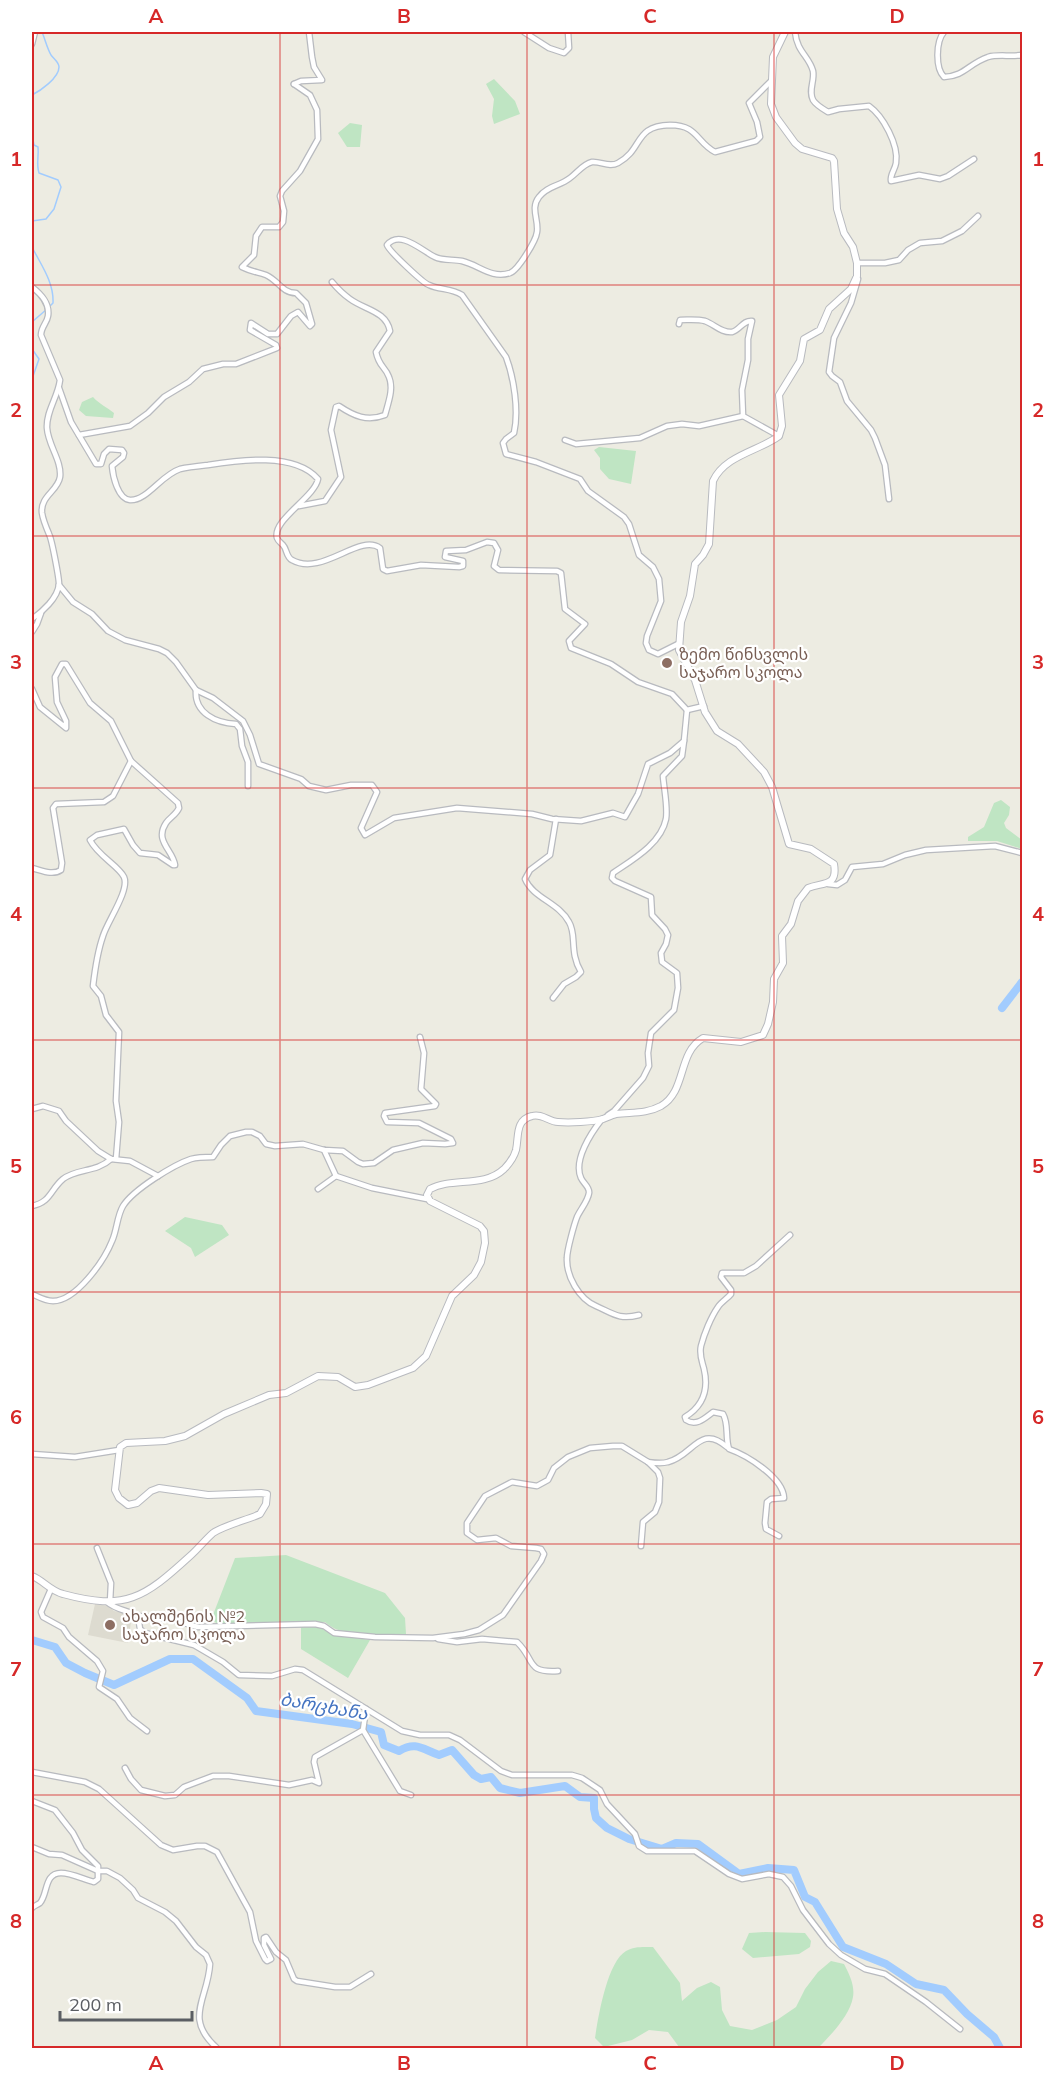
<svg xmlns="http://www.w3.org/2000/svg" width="1054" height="2080" viewBox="0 0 1054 2080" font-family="Mulish,'Noto Sans Georgian',sans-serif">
	<rect width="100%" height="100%" fill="#edece2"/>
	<path fill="#dddbd0" d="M95,1604l13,2 6,5 18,4 -4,28 -40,-8z"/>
	<g fill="#bfe5c3">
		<path d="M494,79l21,22 5,13 -26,10 -2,-8 2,-17 -8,-15z"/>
		<path d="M350,123l12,2 -2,22h-13l-9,-14z"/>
		<path d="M93,397c6,7 14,10 21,16l-1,5 -27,-2 -7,-6 3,-8z"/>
		<path d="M599,447l37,4 -5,33 -22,-5 -9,-10v-11l-6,-8z"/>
		<path d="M1001,800l9,7 -1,8 -5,8 2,5 16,12v9l-25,-8h-29v-4l16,-10 10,-24z"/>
		<path d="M185,1217l37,8 7,10 -34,22 -4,-9 -26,-17z"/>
		<path d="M286,1555l99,38 20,25 1,16c-25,-1 -62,6 -81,-12l-105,3 -9,-5 24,-62z"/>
		<path d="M301,1626h16l15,8 38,6 -22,38 -47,-29z"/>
		<path d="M765,1932l40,1 6,8 -1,6 -11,7 -46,4 -11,-9 7,-16z"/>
		<path d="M653,1947l27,36 2,18 15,-13 14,-6 9,5 2,23 8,16 22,4 25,-10 19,-13 9,-18 13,-17 13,-11 13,3c5,10 11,21 9,33 -3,18 -22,38 -35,51h-140l1,-1 -11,-15 -19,-2 -17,10 -28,7 -9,-9c3,-20 12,-76 31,-87 8,-5 18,-4 27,-4z"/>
	</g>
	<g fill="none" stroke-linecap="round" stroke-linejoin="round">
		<g stroke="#a2ccfe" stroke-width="1.5">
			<path d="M32,95c8,-4 27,-17 27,-28 0,-5 -5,-8 -8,-12 -4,-7 -6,-16 -9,-23"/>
			<path d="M32,135l2,10 4,2c1,10 -2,17 1,26l19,7 3,7 -7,22 -8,10 -14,2"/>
			<path d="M32,247c9,18 22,35 21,56l-3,3"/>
			<path d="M32,322l15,-13"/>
			<path d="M32,349l7,10 -7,20"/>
		</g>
		<g stroke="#a2ccfe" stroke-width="8">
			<path d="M1002,1008l20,-26"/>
			<path d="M32,1640l23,7 11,16 19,10 29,12 56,-26h23l54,39 9,13 96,13 29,8 3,13 15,6c17,-10 23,-2 40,4l13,-5 22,25 7,4 10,-2 9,11 20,5 45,-7 15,11 14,1v11l2,9 11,10 22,11 33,10 14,-6 22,1 41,30 29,-6 26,2 11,27 10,5 28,45 43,17 30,20 28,6 23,24 27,23 6,11"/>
		</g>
		<defs>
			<g id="minor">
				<path d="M524,32l25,16 15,5 5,-5 -1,-16"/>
				<path d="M795,32c2,20 14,24 18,39 2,10 -5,19 0,29 3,5 10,9 15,12l11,-3 30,-3c14,10 30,39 27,57 -1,7 -6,11 -5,18l28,-6 21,4 8,-3 26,-17"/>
				<path d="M944,32c-8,9 -9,36 0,45 21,-1 24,-13 44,-20 10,-3 23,0 34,-2"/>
				<path d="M32,44l3,-12"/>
				<path d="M294,84l7,-3 21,-1 -8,-13 -2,-10 -3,-25"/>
				<path d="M857,263h28l14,-3 9,-10 12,-7 22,-2 20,-10 16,-15"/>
				<path d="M858,279l-7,24 -17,35 -5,34 3,4 8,6 7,19 24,29 4,8 10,27 4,34"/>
				<path d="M32,287c9,7 18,16 16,29 -1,7 -7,11 -7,19l19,45c-2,17 -14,31 -13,48 1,17 15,33 13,49 -2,14 -20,19 -18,36 1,7 4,14 7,21 3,6 10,44 10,50 -1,14 -17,28 -27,35"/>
				<path d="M679,324l1,-4c9,0 17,-1 25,1 9,3 16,12 27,11 8,-2 11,-12 20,-11l-4,18v21l-6,30 1,26 36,20"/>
				<path d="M59,388l12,34 25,42h5l3,-10 5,-5 13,1 2,3 -1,4 -11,9c1,11 6,33 18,34 17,1 31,-25 50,-31 9,-2 19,-3 28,-4 31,-5 87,-13 110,14 -3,18 -46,41 -41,59 1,3 3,4 6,7 4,4 3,12 9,15 30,17 67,-27 88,-12l3,21 4,2 34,-6 38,2 4,-1v-5l-18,-4 1,-6 20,-1 21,-8 7,1 4,7 -4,16 5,4 58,1 4,2 4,36 20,15 -16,17 2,7 40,16 27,18 34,12 15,16 17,-4"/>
				<path d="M79,435l51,-9 18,-13 16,-16 25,-15 14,-13 20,-5h13l41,-16 -1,-3 -26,-15 1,-7 17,11h9l14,-18 7,-4 12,14 2,-2 -6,-21 -10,-10c-14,0 -18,-13 -30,-18 -8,-3 -14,-3 -24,-8l12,-12 2,-19 6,-9h17l4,-5 1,-11 -4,-15 2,-5 18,-20 18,-32 -1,-29 -7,-15 -16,-11"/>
				<path d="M565,440l11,4 64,-6 27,-12 15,-2 17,2 44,-10"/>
				<path d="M299,506l26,-5 16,-24 -10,-47 5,-23 3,-1c15,10 28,16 46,9 3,-12 9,-26 4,-38 -4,-11 -10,-10 -13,-25l14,-21c-4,-20 -25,-21 -40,-32 -7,-5 -13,-11 -18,-17"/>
				<path d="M59,585l14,17 19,12 16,17 17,9 34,9 8,4 9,9 20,28 17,8 30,23 7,14 9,29 42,15 8,7 17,4 25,-5h21l5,7 -16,36 4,7 29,-17 63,-10 75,6 20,5 29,2 32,-8 12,4 13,-23 10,-30 22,-11 14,-12 3,-31"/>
				<path d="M32,632l5,-8 4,-11"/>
				<path d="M678,644l-20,10 -9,-4 -3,-7 1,-7 14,-35 -2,-22 -6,-12 -14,-12 -10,-31 -5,-7 -36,-26 -8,-12 -44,-17 -30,-8 -3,-11 3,-4 8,-6c5,-22 0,-55 -8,-76l-44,-62c-11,-7 -22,-5 -33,-10 -6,-2 -40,-34 -42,-40 13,-16 35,6 48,12 8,4 19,2 27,4 17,4 29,18 48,12 8,-3 26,-32 27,-41 2,-12 -7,-24 2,-35 8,-11 21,-11 31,-19 7,-5 13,-14 22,-16 9,-1 17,6 26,1 26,-14 15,-37 52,-38 28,0 26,17 45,27l41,-11 4,-4 -3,-15 -8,-19 22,-22"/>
				<path d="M32,689l8,18 26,21v-7l-9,-19 -2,-25 7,-13h4l24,39 21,18 20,40 -18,35 -9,6 -48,2 -3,4 9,55 -1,7c-9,6 -20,0 -29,-2"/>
				<path d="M196,690c-2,23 20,33 40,34l4,5 2,17 6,16v24"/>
				<path d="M828,884l9,1 8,-5 7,-13 31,-3 22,-9 21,-5 69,-4 27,7"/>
				<path d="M553,998l11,-14 12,-7 5,-5c-12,-20 -4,-37 -12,-50 -10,-19 -36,-24 -44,-43l5,-9 20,-15 6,-36"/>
				<path d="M32,1109l11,-3 16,5 7,10 32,30 13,8 19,2 28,15"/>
				<path d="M608,1115l6,-4 29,-33 6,-12 -1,-13 3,-20 23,-23 4,-22 -1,-15 -15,-11 -1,-9 5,-9 2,-9 -3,-6 -13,-14 -1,-18 -36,-16 -3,-3 1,-5c19,-13 48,-29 53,-54 2,-12 -2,-30 -3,-43l19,-20 2,-15"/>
				<path d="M602,1119c-11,14 -29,41 -21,59 2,5 9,9 8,15 -1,8 -9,17 -12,24 -3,8 -10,33 -10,41 -1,18 12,41 29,48 18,8 23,14 43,9"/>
				<path d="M324,1150l12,26 36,12 55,11"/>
				<path d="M116,1159l3,-37 -3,-21 3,-69 -13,-17 -5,-19 -8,-10c2,-17 4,-33 10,-50 4,-14 27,-46 21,-59 -5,-11 -26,-21 -34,-37l7,-5 27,-6 9,16 7,8 18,2 15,10h2c-2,-15 -21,-24 -9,-42 4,-6 10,-8 13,-15l-1,-5 -47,-42"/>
				<path d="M318,1189l18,-13"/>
				<path d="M32,1206c19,-4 18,-16 31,-27 14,-11 33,-6 48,-20"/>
				<path d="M32,1294c7,3 13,7 21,7 23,0 51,-40 59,-60 5,-11 5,-25 11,-35 10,-16 50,-41 68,-47 7,-2 15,-2 22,-2l8,-12 9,-9 16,-4h6l8,4 6,8 9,2 28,-2 21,6 19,1 15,11 5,2 11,-1 19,-13 30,-7 22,1 8,-1 -2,-4 -32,-16 -32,-1 -3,-6 1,-3 50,-7 1,-2 -15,-15 3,-36 -4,-16"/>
				<path d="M32,1454l43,3 44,-7"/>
				<path d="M648,1462c7,1 13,2 20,0 25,-6 32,-39 59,-15"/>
				<path d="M779,1536l-13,-7 -1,-6 2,-21 4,-3 13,-1c-1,-21 -38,-43 -55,-49 -4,-12 0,-25 -6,-35l-10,-2c-8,6 -17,15 -27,8l-1,-3c18,-11 24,-27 19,-48 -2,-8 -5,-14 -3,-23 3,-12 10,-29 17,-39 3,-5 9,-8 13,-13v-4l-10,-13 1,-4h22l12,-7 34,-31"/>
				<path d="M97,1548l14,35 -1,19"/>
				<path d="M51,1589l-10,23 2,5 20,11 6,9 28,24 6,10 -4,16 18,12 13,19 17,13"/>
				<path d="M107,1602c9,8 20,8 31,14l2,13 5,4 49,12 29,17 16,13 33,1 23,-7 8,1 99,61 18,4h29l11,5 41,31 11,4h60l10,3 18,12 7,14 28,30 4,12 8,5h48l34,23 13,5 27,-5 14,3 8,9 12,24 26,34 12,11 24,14 20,5 41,28 34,27"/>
				<path d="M138,1616l31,3 29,8 117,-3 9,2 10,7 41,4 58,1 31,-4 15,-4 24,-15 38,-54 3,-7 -3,-5 -5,-1 -25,-2 -15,-8 -19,2 -10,-7v-10l18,-27 27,-14 25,4 11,-6 6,-12 14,-11 22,-9 23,-2h9l26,16 10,10 2,6 -1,24 -4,10 -12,10 -2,24"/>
				<path d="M438,1639l19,3 25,-3 35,3c19,18 8,31 41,29"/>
				<path d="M366,1709l-3,21 37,61 11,4"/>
				<path d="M125,1768l6,11 10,11 24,6 10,-1 9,-8 29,-11h16l60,9 23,-5 7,3 -5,-21 1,-5 48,-27"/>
				<path d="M32,1772l53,10 14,7 62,56 12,5 24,-4h8l12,6 33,60 6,29 9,18 2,2 4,-2 -7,-14v-7l2,-1 10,15 10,8 8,19 3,2 38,6h15l21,-13"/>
				<path d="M32,1801l23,9 18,23 9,17 16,16v13l-4,3c-11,-3 -23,-9 -33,-9 -17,0 -13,21 -21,30 -3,2 -6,3 -8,5"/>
				<path d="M32,1847l17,7 13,1 36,16h9l13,7 13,12 5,8 27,14 11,9 20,26 10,8 4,9c-2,35 -27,54 7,84"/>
			</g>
			<path id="tertiary" d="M32,1576c11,4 18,15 31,18 63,17 81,4 127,-38 8,-7 15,-16 23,-23 12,-8 34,-13 47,-19l6,-10 1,-10 -6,-1 -53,2 -49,-7 -8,3 -14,12 -9,2 -9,-7 -4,-8 5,-43 6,-4 39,-2 20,-5 39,-22 45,-19 17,-2 32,-17 20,1 17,10 13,-2 45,-17 13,-12 26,-60 22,-21 7,-13 4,-19 -1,-12 -4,-5 -50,-25 -3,-6 3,-6c22,-12 54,-1 74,-20 5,-5 10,-12 12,-19 3,-14 -1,-30 16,-34 10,-3 17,6 26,6 11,1 34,0 45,-3 5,-2 9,-4 13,-5 17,-2 30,0 45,-8 26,-15 16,-53 42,-68l38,4 22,-7 5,-11 5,-22 1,-23 9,-16 -1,-27 9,-12 7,-23 10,-13c15,-6 30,-1 26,-24l-23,-15 -22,-5 -17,-57 -8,-15 -26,-28 -21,-13 -12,-19 -10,-32 -16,-30 2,-28 9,-26 5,-32 8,-9 6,-11 4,-63c12,-26 46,-30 66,-45l3,-10 -3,-31 21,-34 4,-22 16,-9 9,-21 22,-20 6,-13v-13l-4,-16 -9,-14 -7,-24 -3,-48 -2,-3 -30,-9 -7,-6 -19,-26 -5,-13 2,-47 12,-25"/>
		</defs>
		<use href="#minor" stroke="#b8babf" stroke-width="7"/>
		<use href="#tertiary" stroke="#b8babf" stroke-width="8"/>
		<use href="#minor" stroke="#fff" stroke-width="4.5"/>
		<use href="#tertiary" stroke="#fff" stroke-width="6"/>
	</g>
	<path fill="none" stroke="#d62828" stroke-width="1.5" stroke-opacity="0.55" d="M280,32v2016M527,32v2016M774,32v2016M32,285h990M32,536h990M32,788h990M32,1040h990M32,1292h990M32,1544h990M32,1795h990"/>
	<g fill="#8d6e63" stroke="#fff" stroke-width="2">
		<circle cx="667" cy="663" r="6"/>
		<circle cx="110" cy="1625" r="6"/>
	</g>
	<g text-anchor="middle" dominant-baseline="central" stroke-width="4.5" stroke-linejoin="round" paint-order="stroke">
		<g font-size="16" fill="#785e54" stroke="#fff" text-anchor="start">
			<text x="679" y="654">ზემო წინსვლის<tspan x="679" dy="18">საჯარო სკოლა</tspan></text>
			<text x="122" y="1616">ახალშენის №2<tspan x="122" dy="18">საჯარო სკოლა</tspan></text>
		</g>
		<g font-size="18" font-style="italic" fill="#4574c1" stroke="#fff">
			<text transform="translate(324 1706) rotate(10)">ბარცხანა</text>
		</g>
	</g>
	<rect width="1054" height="2080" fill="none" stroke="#ffffff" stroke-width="66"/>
	<path d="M60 2011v9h132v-9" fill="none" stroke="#5b5e63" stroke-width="3"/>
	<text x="69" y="2011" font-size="18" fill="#5b5e63" stroke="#ffffff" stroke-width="4.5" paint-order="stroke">200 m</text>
	<rect x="33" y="33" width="988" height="2014" fill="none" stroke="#d62828" stroke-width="2"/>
	<g font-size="20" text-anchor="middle" font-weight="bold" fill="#d62828">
		<text x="156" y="23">A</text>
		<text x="404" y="23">B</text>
		<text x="650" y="23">C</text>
		<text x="897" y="23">D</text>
		<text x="16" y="166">1</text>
		<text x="1038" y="166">1</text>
		<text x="16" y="417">2</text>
		<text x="1038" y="417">2</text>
		<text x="16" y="669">3</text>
		<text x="1038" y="669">3</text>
		<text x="16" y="921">4</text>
		<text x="1038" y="921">4</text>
		<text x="16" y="1173">5</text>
		<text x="1038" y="1173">5</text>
		<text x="16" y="1424">6</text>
		<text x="1038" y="1424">6</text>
		<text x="16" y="1676">7</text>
		<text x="1038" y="1676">7</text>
		<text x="16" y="1928">8</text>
		<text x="1038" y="1928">8</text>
		<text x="156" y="2070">A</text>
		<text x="404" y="2070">B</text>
		<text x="650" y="2070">C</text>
		<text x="897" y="2070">D</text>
	</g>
</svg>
